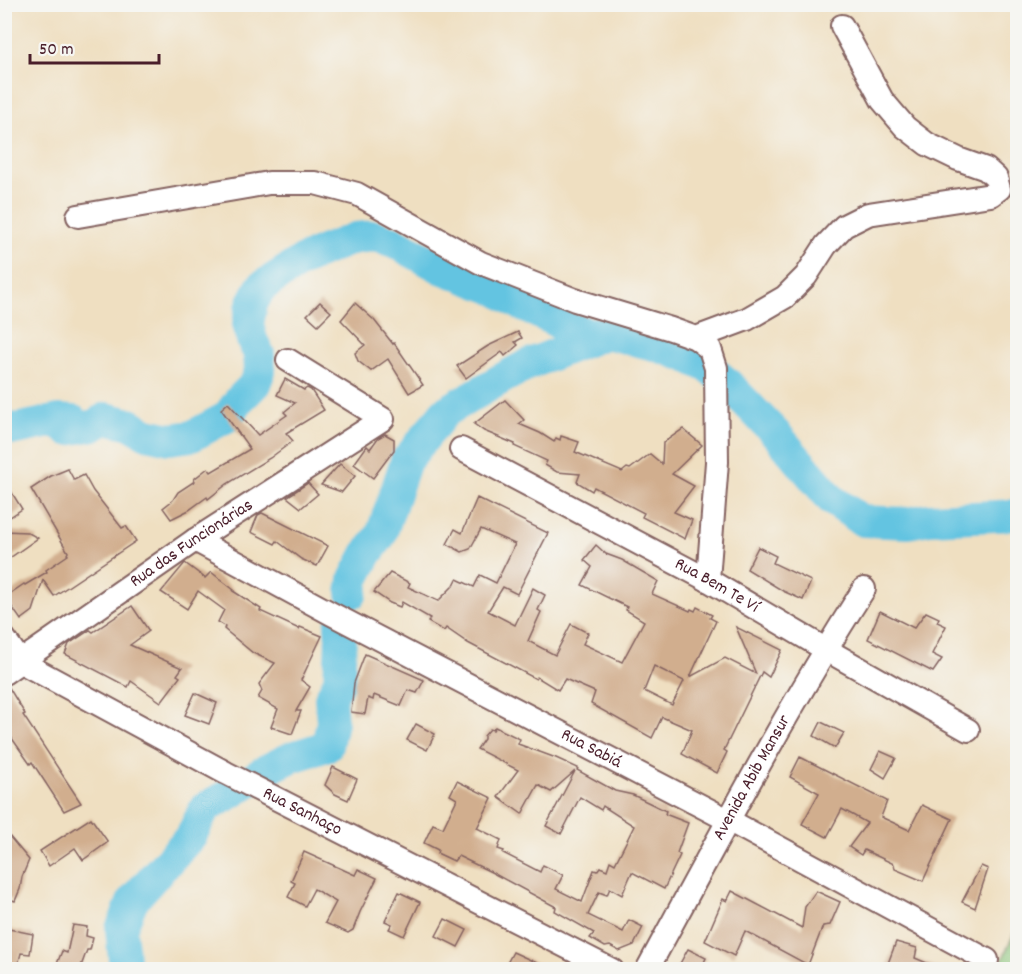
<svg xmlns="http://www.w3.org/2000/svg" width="1022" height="974" viewBox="0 0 1022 974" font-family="Dekko,sans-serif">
	<rect width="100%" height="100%" fill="#f6f6f2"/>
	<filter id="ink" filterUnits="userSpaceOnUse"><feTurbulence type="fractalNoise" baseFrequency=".0167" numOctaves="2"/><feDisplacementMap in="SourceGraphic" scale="12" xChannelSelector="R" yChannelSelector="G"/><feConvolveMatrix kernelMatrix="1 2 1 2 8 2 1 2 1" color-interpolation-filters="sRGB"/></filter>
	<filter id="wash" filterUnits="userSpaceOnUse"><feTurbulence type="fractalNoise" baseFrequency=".008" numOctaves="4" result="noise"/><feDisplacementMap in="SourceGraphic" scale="24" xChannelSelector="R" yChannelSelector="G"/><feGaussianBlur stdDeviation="1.35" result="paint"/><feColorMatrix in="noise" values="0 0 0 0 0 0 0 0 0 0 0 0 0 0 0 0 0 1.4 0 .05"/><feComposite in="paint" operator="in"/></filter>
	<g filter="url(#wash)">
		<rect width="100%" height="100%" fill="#efdfc1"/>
		<path fill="#8bc479" stroke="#6a7252" stroke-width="1.5" d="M1017,926l1,43 -2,1 -15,-7z"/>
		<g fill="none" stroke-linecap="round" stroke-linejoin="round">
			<g stroke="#63c4e1" stroke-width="32">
				<path d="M4,427l12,2 43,-9 14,1 -6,9 28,-5 11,-7 24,6 17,10 23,5 22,-3 35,-19 13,-18 15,-15 5,-13 -1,-17 -7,-14 -4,-16 4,-20 9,-17 42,-27 22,-10 30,-12 20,-2 19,6 47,26 56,22 28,17 24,11 16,9 23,6h17l49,12 29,10 25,12 19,16 50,52 55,65 31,21 45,2 21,-4 89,-4"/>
				<path d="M352,593l2,-14 13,-25 14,-19 25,-74 39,-49 58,-34 24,-13 78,-31"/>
				<path d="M125,970l-4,-41 12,-29 17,-19 41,-45 14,-28 25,-14 36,-24 26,-13 35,-11 5,-24 -2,-24 9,-17 2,-42 -1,-13"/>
			</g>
		</g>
		<g id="blocks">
			<g fill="#d1ae8e" fill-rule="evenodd">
				<path d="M320,302l11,10 -13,13 -11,-10z"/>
				<path d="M355,303l19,17 19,24 1,-1 29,42 -14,8 -21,-34 -17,12 -13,-10 -3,-8 10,-8 -24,-25z"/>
				<path d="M518,332l4,6 -7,4 3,3 -13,11 -3,-4 -36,26 -9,-12 31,-20z"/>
				<path d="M285,379l19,11 3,-2 4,2 13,20 -38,23 7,8 -23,17 -43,26 -19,15 -1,-2 -18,13 -18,9 -8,-11 10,-8 5,-8 17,-11 -1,-2 14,-11 3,4 39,-23 -29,-40 7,-6 30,32 29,-20 -3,-3 11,-9 -18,-8z"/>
				<path d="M505,400l19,20 -5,4 21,9 14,9 2,-4 4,2 1,-4 18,6 -4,10 47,20 5,-4 3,1 20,-15 12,10 1,-21 20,-14 19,16 -30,29 22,12 -20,26 18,8 -7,19 -43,-22 2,-4 -50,-26 -2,4 -15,-9 3,-8 -23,-2 -12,-7 2,-4 -33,-15 1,-2 -31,-13 -10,-7z"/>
				<path d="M385,434l9,5v11l-21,28 -19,-14 13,-18 3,3 8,-11z"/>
				<path d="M340,464l15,12 -13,16 -21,-7z"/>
				<path d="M68,469l6,11 10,-5 9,16 29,37 4,-2 10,15 -82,55 -11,-16 -10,31 -12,9 -16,-23 19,-13 1,1 22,-13 -1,-2 22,-15 -1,-1 1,-2 -37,-63 20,-13z"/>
				<path d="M4,480l18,29 -18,12z"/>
				<path d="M308,483l10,11 -17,14 -14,-11z"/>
				<path d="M477,498l71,35 -31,61 -14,-7 -15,24 27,14 18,-37 12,7 -7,15 3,2 -13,29 27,14 16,-31 17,9 -5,11 39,18 22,-41 -18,-11 1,-3 -45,-22 10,-18 -8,-7 12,-15 10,9 16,6 36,21 -6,13 38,17 1,-2 4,2 2,-4 15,8 -2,3 6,3 -26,56 35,-19 31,16 -20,-47 46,23 -13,27 -7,-5 -38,78 3,2 -10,21 -35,-19 10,-24 -30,-13 -10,21 -61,-34 4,-12 -30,-13 -7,11 -21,-13 -1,2 -68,-36 -22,-15 -2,3 -16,-9 2,-4 -28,-16 -2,5 -10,-4 -16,-11 16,-19 20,10 -2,4 30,14 16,-16 3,-6 17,8 6,-12 16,8 19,-39 -34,-15 -11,20 -8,3 -15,-8 8,-15 7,4zM654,666l30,15 -12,24 -28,-14z"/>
				<path d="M262,513l66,33 -11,20 -16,-7 -24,-18 -2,3 -24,-12 7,-17z"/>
				<path d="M4,531l23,1 11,6 -34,24z"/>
				<path d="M758,547l18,9 -3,7 38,18 -8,19 -20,-9 -36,-22z"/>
				<path d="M185,563l20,15 6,-6 23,18 -1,1 28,18 -1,2 39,18 1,-2 22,9 -21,44 9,7 -14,24h5l-9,23 -21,-7 7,-18 -20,-11 4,-7 -3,-7 16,-21 -22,-10 -29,-24 1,-3 -7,-4 6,-12 -26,-19 -11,18 -26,-17z"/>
				<path d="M132,606l17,25 -19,14 52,23 -5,7 3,2 -19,25 -30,-21 -3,6 -63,-33 4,-10 21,-14 3,2z"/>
				<path d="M880,611l34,17 12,-16 13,6 -2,4 9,4 -14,28 10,5 -9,13 -65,-33z"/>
				<path d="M365,654l59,26 -7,13 -9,-3 -7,16 -27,-11 -1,5 -5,-2 -3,16 -14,-2 3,-29z"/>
				<path d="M4,686h4l17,28 -2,1 58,88 -17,8 -32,-49 -2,2 -26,-37z"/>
				<path d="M195,693l22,10 -8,21 -24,-9z"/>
				<path d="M821,722l23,11 -9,15 -21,-12z"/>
				<path d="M416,724l19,10 -8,16 -20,-10z"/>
				<path d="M495,727l25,12 -2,5 38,14 22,10 -1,2 38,21 18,4 33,16 -1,3 23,9 -11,30 3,2 -16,34 -32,-17 -10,23 -12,-7 -3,7 -8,-3 -11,23 35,17 6,-12 14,7 -9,18 -15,6 -9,-5 -5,1 -15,-9 4,-5 -39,-22 1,-4 -65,-35 -33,-16 -4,5 -17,-8 1,-3 -14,-7 9,-19 10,4 14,-29 -7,-4 7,-14 35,17 -15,30 24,12 -3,9 6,2 -1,2 37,19 3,-7 20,10 -7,14 26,13 12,-32 3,1 3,-4 7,3 3,-9 5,3 19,-38 -31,-20 -2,4 -21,-13 -19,37 -15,-8 29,-55 -24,21 -13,-7 -16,29 -24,-17 20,-27 -41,-21 7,-10v-3l6,-7 3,1z"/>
				<path d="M880,751l16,7 -11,20 -14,-9z"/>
				<path d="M800,757l87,44 -6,16 28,13 13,-25 30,14 -29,62 -28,-12 -1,-5 -30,-14 -3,5 -12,-8 18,-24 -25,-14 -15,28 -25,-13 17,-31 -29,-16z"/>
				<path d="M333,767l24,12 -9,21 -13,-6 -10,-9z"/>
				<path d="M91,818l17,24 -25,18 -8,-12 -26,18 -9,-15z"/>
				<path d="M4,830l25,30 -7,17 -2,12 -5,12 -11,-4z"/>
				<path d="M304,852l51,23 3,-6 19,9 -17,34 -7,18 -5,3 -23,-10 11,-21 -22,-13 -9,17 -17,-9 7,-14 -4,-2z"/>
				<path d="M981,866l7,3 -13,39 -13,-6z"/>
				<path d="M732,891l70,37 3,-21 11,-16 24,11 -10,23 -7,1 -15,39 -63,-34 -11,25 -29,-15 18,-42 4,2z"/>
				<path d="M399,892l21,10 -16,34 -15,-7 3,-5 -7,-3z"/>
				<path d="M445,919l22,11 -9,17 -22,-11z"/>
				<path d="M73,925l14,2 -1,9 7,2 -3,12h-3l-7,19h-25l7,-18 5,2z"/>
				<path d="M4,928l29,6 -3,20 -9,-1 -4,16h-13z"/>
				<path d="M896,942l21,6 -2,10 26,11h-47l-7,-3z"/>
				<path d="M688,949l18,9 -5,11h-24z"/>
				<path d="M513,952l37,17h-46z"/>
			</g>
		</g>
	</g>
	<g filter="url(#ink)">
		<use href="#blocks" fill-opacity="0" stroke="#846260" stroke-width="1.5"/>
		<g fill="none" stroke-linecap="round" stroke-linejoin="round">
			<defs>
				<g id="minor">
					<path d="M78,216l191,-33h46l42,11 124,69 94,37 96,29 25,9 14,11 6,19 1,94 -9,118"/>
					<path d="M696,338l51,-19 38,-22 21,-21 20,-31 18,-19 24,-12 123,-19 8,-6 -3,-11 -10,-9 -28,-10 -31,-15 -22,-17 -23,-27 -40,-74"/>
					<path id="s1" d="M461,449l247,131 117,69 143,81"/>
					<path id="s2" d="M195,540l137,74 396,206 259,140"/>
					<path id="s3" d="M4,638l17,24 205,111 386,197"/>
					<path id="s4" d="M4,673l191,-133 188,-121 -95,-59"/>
					<path id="s5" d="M647,970c70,-129 138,-258 217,-381"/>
				</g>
			</defs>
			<use href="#minor" stroke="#846260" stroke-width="26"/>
			<use href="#minor" stroke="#fff" stroke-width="22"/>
		</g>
	</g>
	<g text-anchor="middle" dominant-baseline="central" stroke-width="4.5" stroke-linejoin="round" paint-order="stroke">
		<g font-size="18" fill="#4a1f2b" stroke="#f6f6f2">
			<text stroke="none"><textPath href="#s4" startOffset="228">Rua das Funcionárias</textPath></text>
			<text stroke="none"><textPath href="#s1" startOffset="290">Rua Bem Te Ví</textPath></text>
			<text stroke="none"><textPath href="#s2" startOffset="448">Rua Sabiá</textPath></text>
			<text stroke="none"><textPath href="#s5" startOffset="219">Avenida Abib Mansur</textPath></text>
			<text stroke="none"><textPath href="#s3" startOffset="348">Rua Sanhaço</textPath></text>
		</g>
	</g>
	<rect width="1022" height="974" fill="none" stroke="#f6f6f2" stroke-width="24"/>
	<path d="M30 54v9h129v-9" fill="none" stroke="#4a1f2b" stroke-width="3"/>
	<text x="39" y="54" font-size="18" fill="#4a1f2b" stroke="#f6f6f2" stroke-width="4.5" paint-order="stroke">50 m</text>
</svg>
